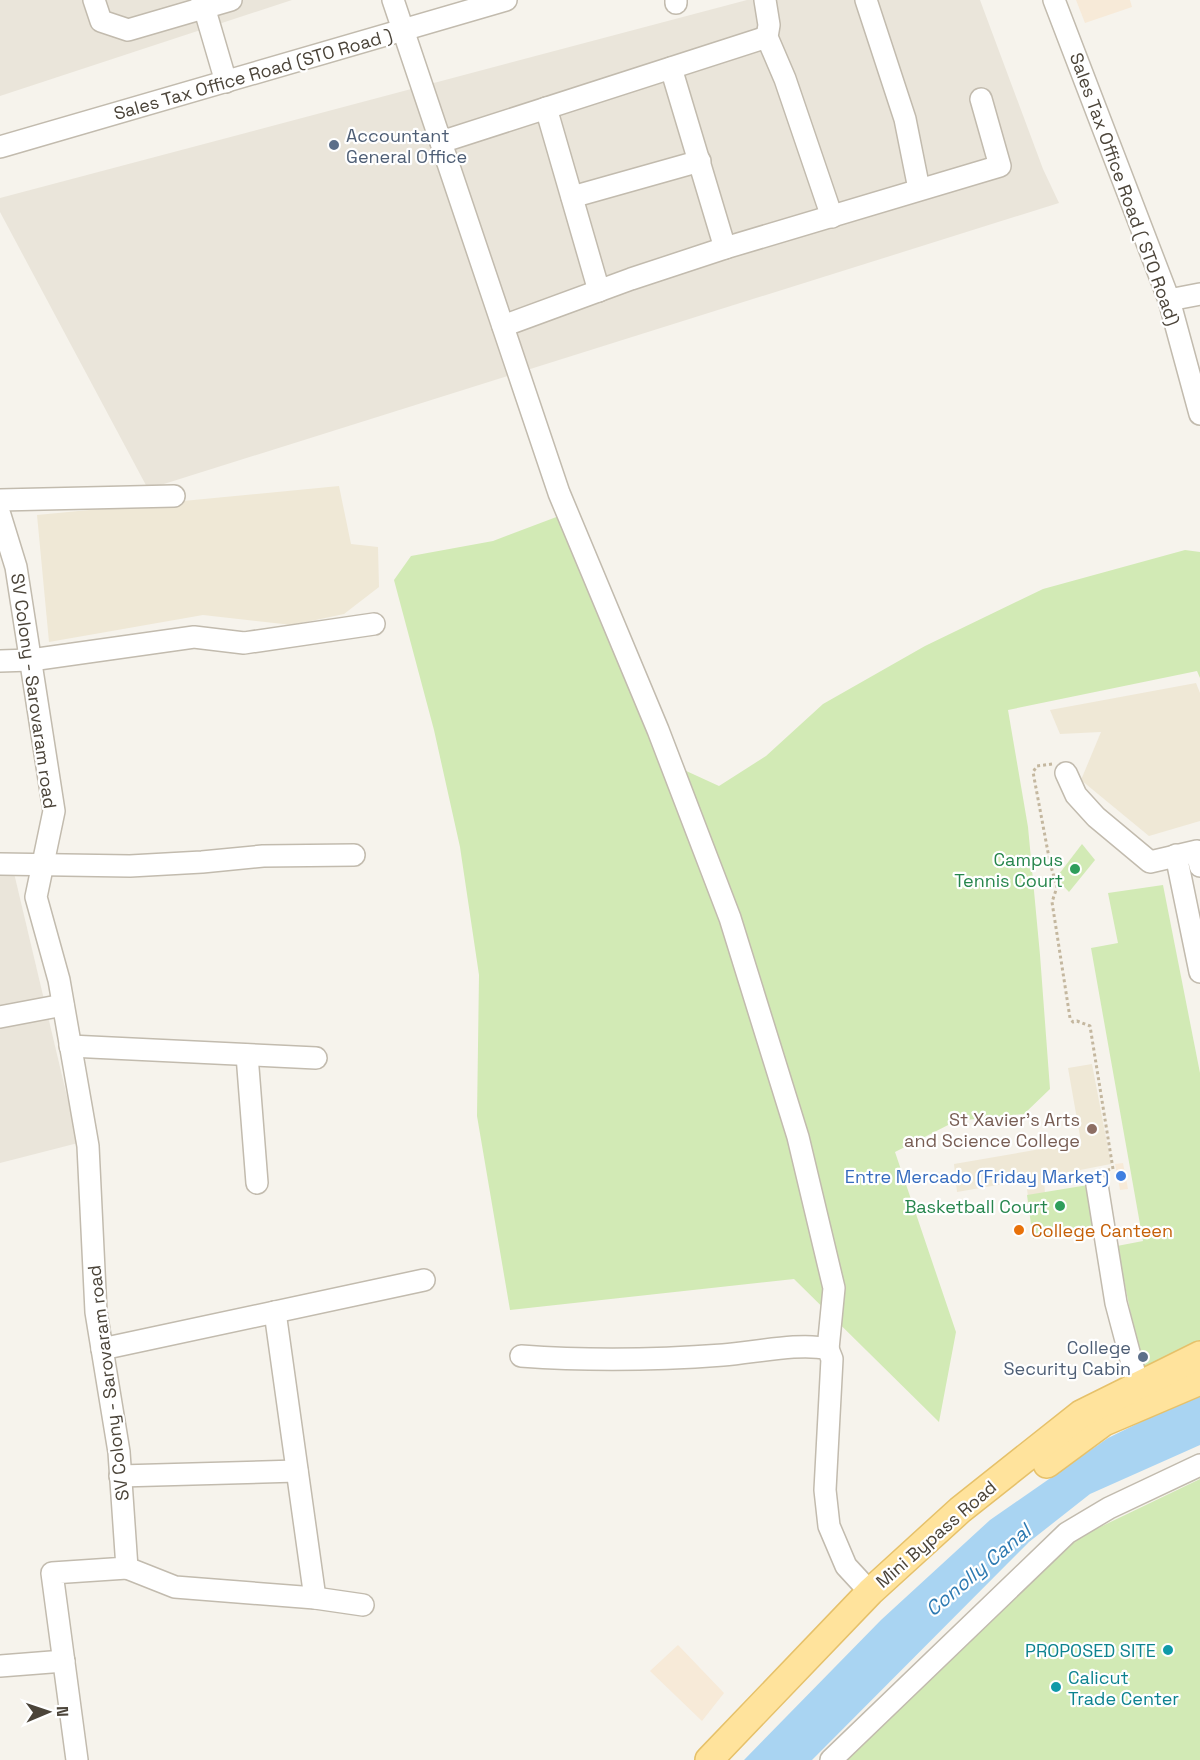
<svg xmlns="http://www.w3.org/2000/svg" width="1200" height="1760" viewBox="0 0 1200 1760" font-family="'Space Grotesk',sans-serif">
	<rect width="100%" height="100%" fill="#f6f3ec"/>
	<g fill="#eae5da">
		<path d="M0,0h292l-292,96z"/>
		<path d="M747,0h233l63,169 16,34 -911,286 -148,-277v-14z"/>
		<path d="M0,873h14l64,270 -78,20z"/>
	</g>
	<g fill="#f7ead8">
		<path d="M1076,0h54l2,7 -47,16z"/>
		<path d="M1123,1163l5,26 -8,1 -5,-26z"/>
		<path d="M678,1645l46,48 -22,28 -52,-50z"/>
	</g>
	<g fill="#efe8d6">
		<path d="M339,486l12,58 27,3 1,40 -35,27 -52,11 -89,-10 -154,27 -12,-127z"/>
		<path d="M1196,683l4,10v128l-51,15 -68,-56 20,-48 -41,2 -10,-24z"/>
		<path d="M1092,1064l19,100 -67,13 1,17 -17,3 -2,-17 -69,12 -3,-28 127,-22 -13,-74z"/>
	</g>
	<g fill="#d2eab5">
		<path d="M567,513l104,251 48,22 47,-30 57,-52 102,-58 118,-57 142,-39 15,2v126l-3,-7 -189,39 20,117 12,128 10,134 -26,25 -68,7 -61,31 61,180 -17,90 -145,-143 -284,31 -33,-194 2,-141 -19,-128 -26,-117 -40,-150 17,-24 82,-15z"/>
		<path d="M1082,844l13,16 -26,32 -13,-14z"/>
		<path d="M1163,885l37,188v271l-58,25 -25,-123 26,-5 -52,-293 27,-5 -10,-50z"/>
		<path d="M1088,1185l5,43 -60,11 -6,-44z"/>
		<path d="M1200,1479v281h-355l228,-220z"/>
	</g>
	<path fill="#a9d4f2" d="M1200,1393v52l-110,49 -61,48 -217,218h-68l137,-140 109,-100 118,-82z"/>
	<g fill="none" stroke-linecap="round" stroke-linejoin="round">
		<defs>
			<g id="minor">
				<path d="M94,0l7,21 27,9 103,-30"/>
				<path d="M202,0l24,82"/>
				<path d="M393,0l166,493 99,237 72,188 68,219 36,151 -6,61"/>
				<path d="M676,0v3"/>
				<path d="M765,0l4,25 -2,12 18,42 47,138"/>
				<path d="M866,0l39,119 14,70"/>
				<path d="M1054,0l115,300 31,114"/>
				<path d="M671,68l54,180"/>
				<path d="M546,108l53,183"/>
				<path d="M441,142l326,-105"/>
				<path d="M0,147l506,-147"/>
				<path d="M572,197l128,-36"/>
				<path d="M1169,300l31,-6"/>
				<path d="M503,326l128,-47 94,-31 275,-82 -19,-67"/>
				<path d="M0,500l174,-4"/>
				<path d="M0,515l16,52 38,244 -18,86 23,83 29,166 8,166 23,140 8,116 -75,5 25,187"/>
				<path d="M0,661l31,-1 163,-23 50,6 130,-19"/>
				<path d="M1066,773l10,22 20,22 54,45 47,-11 3,15"/>
				<path d="M1176,855l24,117"/>
				<path d="M0,864l130,2 72,-4 61,-6 91,-1"/>
				<path d="M0,1017l63,-12"/>
				<path d="M70,1046l246,12"/>
				<path d="M247,1055l10,128"/>
				<path d="M1097,1185l19,118 22,83"/>
				<path d="M275,1312l40,286"/>
				<path d="M102,1349l322,-69"/>
				<path d="M521,1356c68,5 135,4 202,-1 30,-2 77,-13 105,-6l4,10 -7,131 4,36 17,40 24,26"/>
				<path d="M120,1476l177,-5"/>
				<path d="M127,1568l48,19 140,11 48,7"/>
				<path d="M0,1666l64,-5"/>
				<path d="M831,1760l236,-227 42,-25 91,-43"/>
			</g>
			<g id="major">
				<path d="M1047,1464l57,-42 96,-41"/>
				<path d="M709,1760l161,-168 90,-82 121,-96 119,-59"/>
			</g>
		</defs>
		<use href="#minor" stroke="#c2bbae" stroke-width="24"/>
		<use href="#major" stroke="#e6c16a" stroke-width="30"/>
		<g stroke="#c4b79f" stroke-width="3" stroke-dasharray="3 3" stroke-linecap="butt">
			<path d="M1052,764l-15,2 -4,6 17,91 7,24 -5,15 18,116 3,4 4,-1 13,5 23,143 -5,1"/>
			<path d="M1047,1180l36,-6"/>
		</g>
		<use href="#minor" stroke="#fff" stroke-width="21"/>
		<use href="#major" stroke="#ffe39c" stroke-width="27"/>
	</g>
	<g fill="#5c6f8a" stroke="#fff" stroke-width="2">
		<circle cx="334" cy="145" r="6"/>
		<circle cx="1143" cy="1357" r="6"/>
	</g>
	<g fill="#2e9e5b" stroke="#fff" stroke-width="2">
		<circle cx="1075" cy="869" r="6"/>
		<circle cx="1060" cy="1206" r="6"/>
	</g>
	<circle fill="#8d6e63" stroke="#fff" stroke-width="2" cx="1092" cy="1129" r="6"/>
	<circle fill="#3f7fe0" stroke="#fff" stroke-width="2" cx="1121" cy="1176" r="6"/>
	<circle fill="#e8710a" stroke="#fff" stroke-width="2" cx="1019" cy="1230" r="6"/>
	<g fill="#0f9aa8" stroke="#fff" stroke-width="2">
		<circle cx="1168" cy="1650" r="6"/>
		<circle cx="1056" cy="1687" r="6"/>
	</g>
	<g text-anchor="middle" dominant-baseline="central" stroke-width="4.5" stroke-linejoin="round" paint-order="stroke">
		<g font-size="18" fill="#4b4439" stroke="#fff">
			<text transform="translate(253 74) rotate(-16)">Sales Tax Office Road (STO Road )</text>
			<text transform="translate(1125 189) rotate(70)">Sales Tax Office Road ( STO Road)</text>
			<text transform="translate(34 691) rotate(82)">SV Colony - Sarovaram road</text>
			<text transform="translate(108 1383) rotate(-97)">SV Colony - Sarovaram road</text>
			<text transform="translate(936 1534) rotate(-41)">Mini Bypass Road</text>
		</g>
		<g font-size="18" fill="#4e5e75" stroke="#fff" text-anchor="start">
			<text x="346" y="135">Accountant<tspan x="346" dy="21">General Office</tspan></text>
			<text x="1131" y="1347" text-anchor="end">College<tspan x="1131" dy="21">Security Cabin</tspan></text>
		</g>
		<g font-size="18" fill="#27864d" stroke="#fff" text-anchor="end">
			<text x="1063" y="859">Campus<tspan x="1063" dy="21">Tennis Court</tspan></text>
			<text x="1048" y="1206">Basketball Court</text>
		</g>
		<g font-size="18" fill="#785e54" stroke="#fff" text-anchor="end">
			<text x="1080" y="1119">St Xavier's Arts<tspan x="1080" dy="21">and Science College</tspan></text>
		</g>
		<g font-size="18" fill="#366cbe" stroke="#fff" text-anchor="end">
			<text x="1109" y="1176">Entre Mercado (Friday Market)</text>
		</g>
		<g font-size="18" fill="#c56008" stroke="#fff" text-anchor="start">
			<text x="1031" y="1230">College Canteen</text>
		</g>
		<g font-size="18" fill="#0d838f" stroke="#fff" text-anchor="end">
			<text x="1156" y="1650">PROPOSED SITE</text>
			<text x="1068" y="1677" text-anchor="start">Calicut<tspan x="1068" dy="21">Trade Center</tspan></text>
		</g>
		<g font-size="20" font-style="italic" fill="#2e7ab2" stroke="#fff">
			<text transform="translate(978 1570) rotate(-40)">Conolly Canal</text>
		</g>
	</g>
	<g transform="translate(48 1712) rotate(88)" stroke="#ffffff" stroke-width="4.5" paint-order="stroke">
	<path d="M0-4.5L10 22L0 15L-10 22Z" fill="#4b4439"/>
	<text y="-9" font-size="16" font-weight="bold" text-anchor="middle" fill="#4b4439">N</text>
	</g>
</svg>
